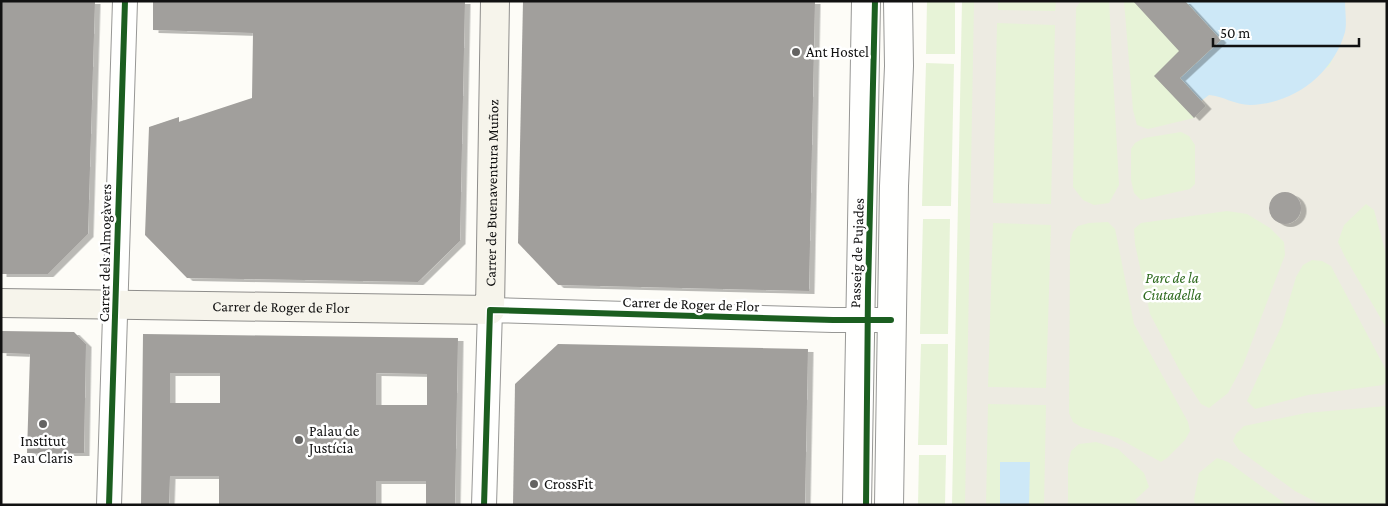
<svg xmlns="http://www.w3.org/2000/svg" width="1388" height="506" viewBox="0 0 1388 506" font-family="'Crimson Pro',serif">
	<defs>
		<filter id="shadow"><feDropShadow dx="5.5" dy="3" stdDeviation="0" flood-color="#0004"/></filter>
	</defs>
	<rect width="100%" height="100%" fill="#fdfcf7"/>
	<g fill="#e7f3d7">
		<path d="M927,1h28v53h-29z"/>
		<path d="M962,1h425v504h-435z"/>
		<path d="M926,63l28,1 -3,142h-29z"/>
		<path d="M923,219h27l-2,115h-28z"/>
		<path d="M921,344h27l-1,101h-29z"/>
		<path d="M919,455h27l-1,50h-27z"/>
	</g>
	<path fill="#edebe2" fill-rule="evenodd" d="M974,1h24v9l57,1 1,-10h25l-5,7 -3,179 10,13 11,5 15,-2 10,-18 -10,-184h15l9,109 4,15 11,4 46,-11 12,-12 -5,-5 8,-6 120,-28 16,-36v-30h42v257l-13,-48 -8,-6 -22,21 -6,17 7,15 42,72v43l-56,-106 -9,-5 -10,-1 -9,5 -7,12 -14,48 -35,76 8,8 53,-14 75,-10 4,-4v25l-81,7 -62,13 -8,8 -3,7 6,9 56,41 21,11 12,3h-41l-59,-43 -11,-4 -18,15 -5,26 1,6h-56l-4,-5 14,-13 -5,-14 -26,-24 -22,-7 -17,2 -8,7 -3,14v40h-24l2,-100 -58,-1 -2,101h-21zM997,23l58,2 -4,179 -58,-1zM1181,132l8,4 6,9v39l-5,5 -49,11 -7,-7 -3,-13v-31l4,-6 9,-5zM1227,211l20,3 23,14 14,14 1,13 -42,110 -15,28 -19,15 -8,-4 -20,-31 -31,-59 -15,-70 -1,-15 7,-6zM1108,222l7,7 19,95 54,98 2,9 -5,9 -18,18 -6,4 -43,-24 -37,-11 -8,-5 -4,-9 1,-170 3,-11 5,-6 11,-3zM993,223l58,2 -5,163 -58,-1z"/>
	<g fill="#cde8f7">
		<path d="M1185,1h160c0,10 2,22 0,31 -12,42 -51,72 -95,73 -15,0 -27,-9 -41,-10l-8,6 -21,-23 41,-38z"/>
		<path d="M1000,462h30l-1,43h-29z"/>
	</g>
	<g fill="#a19f9c" fill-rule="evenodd" filter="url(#shadow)">
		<path d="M1,1h94l-7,233 -40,40h-47z"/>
		<path d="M153,1h312l-5,240 -42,41 -231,-4 -42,-43 4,-108 30,-10v5l73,-24 1,-65 -100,-3z"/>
		<path d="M523,1h292l-6,290 -251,-6 -40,-42z"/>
		<path d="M1133,1h52l36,39 -41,38 26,28 -12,12 -40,-42 25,-25z"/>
		<circle cx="1285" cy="208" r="16"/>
		<path d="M1,331l73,1 12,12 -2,109h-57l3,-99 -29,-1z"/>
		<path d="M143,334l315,4 -3,167h-29v-24h-50v24h-157v-29h-49l-1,29h-28zM170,373h50v30h-50zM376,373l51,1v31h-51z"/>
		<path d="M558,344l250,5 -3,156h-292l2,-121z"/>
	</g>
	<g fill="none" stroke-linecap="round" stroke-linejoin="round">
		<defs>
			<g id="minor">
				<path d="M109,505l16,-504"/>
				<path d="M484,505l6,-195 343,10h58"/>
			</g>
			<g id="tertiary">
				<path d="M857,505l9,-504"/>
				<path d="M889,505l5,-319 5,-120 -1,-65"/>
			</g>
			<g id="secondary">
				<path id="s1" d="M1,303l489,7 5,-309"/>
			</g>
		</defs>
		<use href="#minor" stroke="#979795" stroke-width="26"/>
		<use href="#tertiary" stroke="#979795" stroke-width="30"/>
		<use href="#secondary" stroke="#8e8d8b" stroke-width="30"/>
		<use href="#minor" stroke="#fffffe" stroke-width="24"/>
		<use href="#tertiary" stroke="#fffffe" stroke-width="28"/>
		<use href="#secondary" stroke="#f6f4eb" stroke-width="28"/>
		<defs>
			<g id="cycleway">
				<path d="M109,505l16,-504"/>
				<path d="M484,505l6,-195 343,10h58"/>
				<path d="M866,505l2,-214 7,-290"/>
			</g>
		</defs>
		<use href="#cycleway" stroke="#fff" stroke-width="9"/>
		<use href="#cycleway" stroke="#1b5e20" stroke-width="6"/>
	</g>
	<g fill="#646362" stroke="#fff" stroke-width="2">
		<circle cx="796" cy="52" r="5"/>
		<circle cx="43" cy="424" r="5"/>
		<circle cx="299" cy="440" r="5"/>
		<circle cx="534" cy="484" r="5"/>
	</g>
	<g text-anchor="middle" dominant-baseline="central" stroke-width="5" stroke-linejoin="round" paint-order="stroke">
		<g font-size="15" fill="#111" stroke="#fff" text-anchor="start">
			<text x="806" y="52">Ant Hostel</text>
			<text x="309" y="431">Palau de<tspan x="309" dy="17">Justícia</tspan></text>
			<text x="43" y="441" text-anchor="middle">Institut<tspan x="43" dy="17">Pau Claris</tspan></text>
			<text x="544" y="484">CrossFit</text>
		</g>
		<g font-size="15" fill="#111" stroke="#fff">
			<text stroke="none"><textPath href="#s1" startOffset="606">Carrer de Buenaventura Muñoz</textPath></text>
			<text transform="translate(105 253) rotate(-89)">Carrer dels Almogàvers</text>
			<text transform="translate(857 253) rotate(-88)">Passeig de Pujades</text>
			<text transform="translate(691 304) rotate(2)">Carrer de Roger de Flor</text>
			<text stroke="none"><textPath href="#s1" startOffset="280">Carrer de Roger de Flor</textPath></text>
		</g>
		<g font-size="15" font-style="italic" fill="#2f6b1f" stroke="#fff">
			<text x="1172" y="278">Parc de la<tspan x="1172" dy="17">Ciutadella</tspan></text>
		</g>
	</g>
	<rect width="1388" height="506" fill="none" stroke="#111111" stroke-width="5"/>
	<path d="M1213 38v8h146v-8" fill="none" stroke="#111111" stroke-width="2.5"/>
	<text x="1220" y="38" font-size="15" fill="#111111" stroke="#ffffff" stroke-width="4" paint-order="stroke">50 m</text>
</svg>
